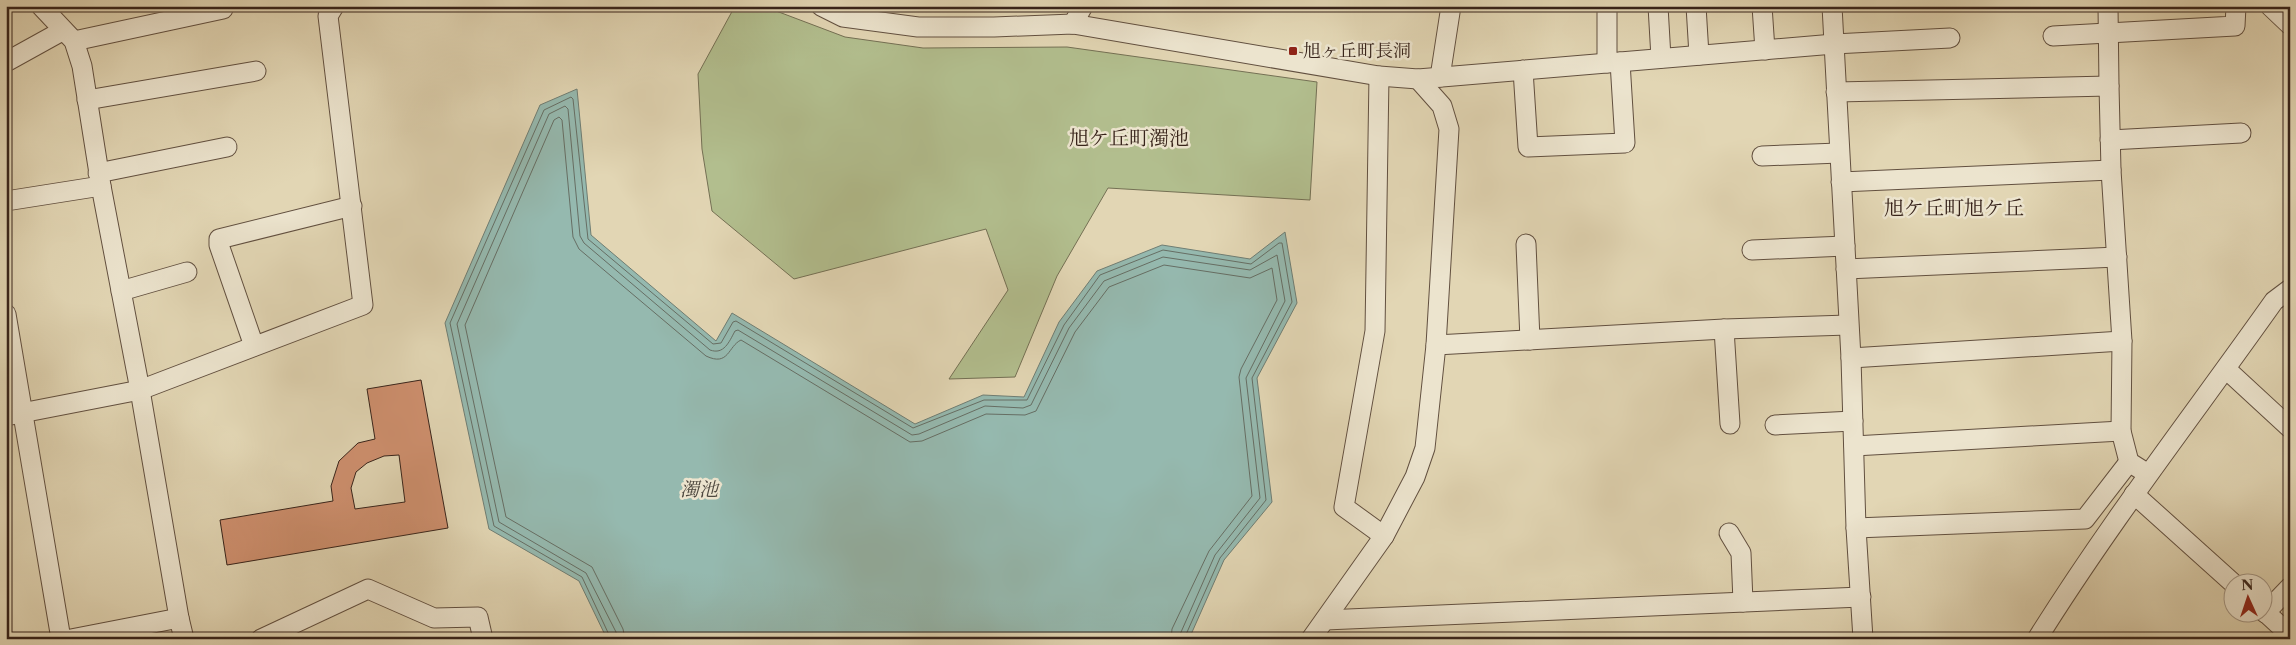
<svg xmlns="http://www.w3.org/2000/svg" width="2296" height="645" viewBox="0 0 2296 645" font-family="'Libre Caslon Text','Noto Serif JP',serif">
	<rect width="100%" height="100%" fill="#e2d6b4"/>
	<filter id="stains"><feTurbulence type="fractalNoise" baseFrequency=".004" numOctaves="4"/><feColorMatrix values="0 0 0 0 .2 0 0 0 0 .09 0 0 0 0 .02 0 0 0 .5 -.17"/></filter>
	<radialGradient id="worn" r=".72"><stop offset=".6" stop-color="#630" stop-opacity="0"/><stop offset="1" stop-color="#630" stop-opacity=".3"/></radialGradient>
	<path fill="#b2be8e" stroke="#747054" d="M735,6h28l82,31 78,11 144,-1 250,35 -7,118 -202,-12 -51,88 -42,101 -66,2 59,-89 -22,-61 -192,50 -82,-68 -10,-62 -4,-75z"/>
	<path fill="#95b9af" stroke="#6f7d73" d="M577,89l14,146 125,106 16,-28 183,111 68,-29 41,2 35,-75 38,-51 65,-26 88,14 35,-27 12,71 -40,75 15,124 -48,58 -35,79h-582l-28,-58 -90,-52 -44,-206 95,-218z"/>
	<g fill="none" stroke-linecap="round" stroke-linejoin="round">
		<g stroke="#666e64" stroke-width="1">
			<path d="M611,639l-29,-62 -88,-51 -44,-203 94,-213 27,-13 2,2 15,140 125,105 8,-1 12,-21 3,-1 177,107 71,-28h43l37,-75 36,-50 63,-25 88,14 28,-21h3l10,59 -40,76 14,122 -46,58 -36,81"/>
			<path d="M617,639l-1,-7 -30,-59 -87,-51 -42,-198 92,-210 16,-8 3,3 12,127 4,7 126,107c14,5 19,-8 25,-19l3,-1 174,105 7,-1 66,-28 38,2 8,-3 38,-77 35,-47 59,-24 87,13 27,-15 8,46 -39,77 14,120 -45,57 -37,84"/>
			<path d="M625,639l-2,-10 -31,-62 -86,-50 -41,-192 89,-205 5,-3 3,3 11,117 6,12 127,107c23,11 22,-10 35,-16l169,102 12,-1 64,-27 39,1 11,-4 39,-79 34,-45 55,-22 86,13 22,-10 5,32 -36,69 -2,8 13,119 -43,55 -37,78 -1,10"/>
		</g>
	</g>
	<path fill="#cf906f" stroke="#37231a" fill-rule="evenodd" d="M421,380l27,148 -221,37 -7,-45 113,-19 -2,-15 8,-25 19,-18 17,-4 -8,-50zM399,455l6,47 -50,7 -4,-21 5,-16 11,-9 17,-7z"/>
	<g fill="none" stroke-linecap="round" stroke-linejoin="round">
		<defs>
			<g id="minor">
				<path d="M41,6l33,35 8,25 19,120 39,204 39,228 5,21"/>
				<path d="M821,6l22,11 75,10h76l79,-3 306,52 39,3 416,-35 116,-6"/>
				<path d="M1658,6l3,52"/>
				<path d="M1696,6l3,49"/>
				<path d="M1762,6l3,44"/>
				<path d="M1832,6l19,352 5,170 7,111"/>
				<path d="M2108,6l1,80"/>
				<path d="M2270,6l20,19"/>
				<path d="M1073,24l10,-18"/>
				<path d="M2053,36l182,-10 1,-20"/>
				<path d="M74,41l149,-32"/>
				<path d="M6,62l56,-31"/>
				<path d="M1607,63v-57"/>
				<path d="M1523,70l5,77 97,-4 -5,-81"/>
				<path d="M1379,76l-4,255 -31,176 40,29"/>
				<path d="M1440,77l11,-71"/>
				<path d="M1836,92l273,-6 2,84 11,171 -1,90 8,31 19,12"/>
				<path d="M87,100l169,-29"/>
				<path d="M2110,140l131,-7"/>
				<path d="M1762,156l77,-3"/>
				<path d="M98,173l129,-26"/>
				<path d="M1841,182l270,-12"/>
				<path d="M6,201l95,-15"/>
				<path d="M1526,244l4,96"/>
				<path d="M1752,250l93,-4"/>
				<path d="M1846,269l271,-12"/>
				<path d="M121,291l66,-19"/>
				<path d="M6,314l55,325"/>
				<path d="M1724,329l6,95"/>
				<path d="M1436,345l288,-16 124,-4"/>
				<path d="M254,346l-35,-101v-6l133,-33"/>
				<path d="M1851,358l271,-17"/>
				<path d="M2226,369l64,59"/>
				<path d="M6,416l134,-26 223,-85 -35,-289 6,-10"/>
				<path d="M1775,425l78,-4"/>
				<path d="M1854,446l267,-15"/>
				<path d="M2134,494l100,90"/>
				<path d="M1856,528l229,-9 44,-57"/>
				<path d="M1729,533l12,20 2,49"/>
				<path d="M2264,611l26,24"/>
				<path d="M2265,613l25,-26"/>
				<path d="M1325,620l536,-23"/>
				<path d="M71,639l108,-21"/>
				<path d="M261,639l107,-50 66,29 44,-1 5,22"/>
				<path d="M1311,639l73,-103 31,-59 10,-29 11,-103 13,-216 -7,-23 -24,-27"/>
				<path d="M2037,639c73,-117 157,-225 237,-338l16,-12"/>
			</g>
		</defs>
		<use href="#minor" stroke="#625040" stroke-width="21"/>
		<use href="#minor" stroke="#ece4ce" stroke-width="19"/>
	</g>
	<rect fill="#8f2418" stroke="#ece4ce" stroke-width="2" x="1288" y="46" width="10" height="10" rx="2.5"/>
	<g text-anchor="middle" dominant-baseline="central" stroke-width="5" stroke-linejoin="round" paint-order="stroke">
		<g font-size="18" fill="#37231a" stroke="#ece4ce" text-anchor="start">
			<text x="1303" y="51">旭ヶ丘町長洞</text>
		</g>
		<g font-size="19" font-style="italic" fill="#4e483f" stroke="#ece4ce">
			<text x="699" y="489">濁池</text>
		</g>
		<g font-size="20" fill="#37231a" stroke="#ece4ce">
			<text x="1129" y="138">旭ケ丘町濁池</text>
			<text x="1954" y="208">旭ケ丘町旭ケ丘</text>
		</g>
	</g>
	<rect width="2296" height="645" fill="none" stroke="#e2d6b4" stroke-width="25"/>
	<rect x="8" y="8" width="2281" height="630" fill="none" stroke="#37231a" stroke-width="2.5"/>
	<rect x="12" y="12" width="2271" height="620" fill="none" stroke="#37231a"/>
	<g transform="translate(2248 598) rotate(357)"><circle r="24" fill="#ece4ce" stroke="#a49786"/>
	<path d="M0-4L9 19L0 12L-9 19Z" fill="#8f2418"/>
	<text y="-8" font-size="14" font-weight="bold" text-anchor="middle" fill="#37231a">N</text>
	</g>
	<rect width="100%" height="100%" filter="url(#stains)"/>
	<rect width="100%" height="100%" fill="url(#worn)"/>
</svg>
